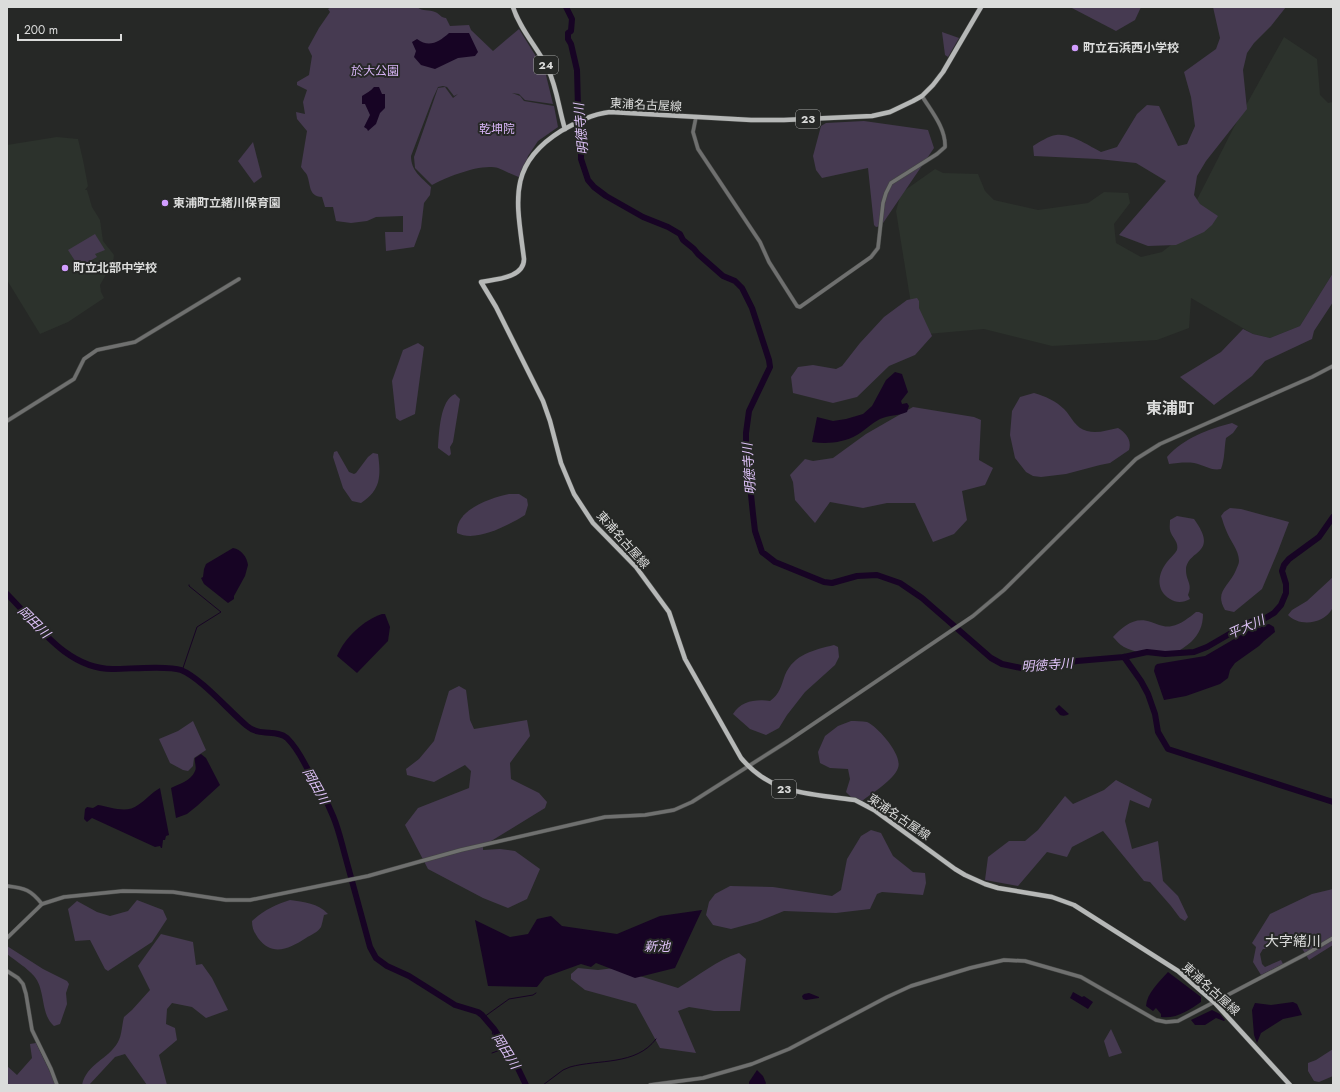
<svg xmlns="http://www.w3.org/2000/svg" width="1340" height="1092" viewBox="0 0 1340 1092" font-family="Jost,'Noto Sans JP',sans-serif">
	<rect width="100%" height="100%" fill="#262826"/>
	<g fill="#2c322c">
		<path d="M1284,37l33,22 3,36 8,8 5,-1v171l-33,53 -30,12 -17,-4 -62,-36 -2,30 -32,12 -105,6 -68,-17 -68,6 -20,-124 5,-18 34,-24 8,4 35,1 7,17 9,9 44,10 50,-7 16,-11 24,1 2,10 -16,21 2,19 25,14 21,-5 14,-11 58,-114z"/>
		<path d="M57,137l21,2 5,21 5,26 -3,4h2l5,17 8,13 3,21 11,14 -1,7 -13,23 1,7 3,6 -36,24 -28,12 -33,-54v-135z"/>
	</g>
	<g fill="#463a51">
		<path d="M332,7h85c6,5 12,2 18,5 5,2 6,6 11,6l4,8 19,-1 2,5 22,21 26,-22 26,42 8,33 -28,-4 -6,-6 -7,-1 8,3 4,5 30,5 4,21 -20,14 -10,15 -7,22c-8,-3 -16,-7 -23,-10 -17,-5 -51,9 -66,17l-17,-17 -1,-11 24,-69 7,-1 8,11 5,-4 -4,2 -7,-9 -4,-1 -5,1 -5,11 -22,58c0,15 10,21 20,31l-1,8 -6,8 -3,25 -7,19 -28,4 -1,-19h18v-16l-27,1 -9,4 -16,2 -15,-2 -3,-14h-8l-3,-10c-14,-1 -11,-12 -15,-22 -1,-2 -4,-5 -6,-8l6,-36 -10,-12 -1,-7 9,2 -2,-12 4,-12 -10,-5v-3l12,-7 3,-19 -4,-8 11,-20 11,-16 -2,-3z"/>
		<path d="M1070,7h71l-6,13 -19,11z"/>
		<path d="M1213,7h73l-15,19 -17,17 -7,10 -4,17 4,39 -41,52 -9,15 -3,19 6,9 18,12 -6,9 -8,7 -28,13 -28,1 -29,-11 47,-54 -30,-18 -38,-4 -64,-3 -1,-10c6,-4 16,-10 23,-11 15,-2 33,11 45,17l16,-5 20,-33 10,-9 12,1 19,40 9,-2 8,-18 -4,-29 -7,-25 32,-23 4,-11z"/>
		<path d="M942,32l17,6 -11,19 -3,-2z"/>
		<path d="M864,121l64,9 6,18 -53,78 -5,1 -2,-2 -6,-57 -46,10 -6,-8 -3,-14 8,-30 5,-3z"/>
		<path d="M253,142l9,35 -8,6 -16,-22z"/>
		<path d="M95,234l10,16 -10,4 2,3 -18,10 -11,-17z"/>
		<path d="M1333,273v29l-19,29 -2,8 -47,22 -13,15 -38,29 -34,-28 41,-25 22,-23 10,5 17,4 30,-12z"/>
		<path d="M917,298l2,3v7l13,28 -17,19 -26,11 -32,31 -24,6 -40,-10 -2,-16 7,-10 15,-2 23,4 6,-3 18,-23 24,-26 23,-17z"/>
		<path d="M418,343l6,4 -9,67 -15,7 -4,-3 -4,-37 11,-31z"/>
		<path d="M1034,393c11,3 22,8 30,16 8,8 11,19 23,22 10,3 21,-1 31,-3 8,5 14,12 11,22l-19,13 -10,2 -34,9 -25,3 -8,-1 -7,-4 -11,-14 -5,-23 2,-24 8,-14z"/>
		<path d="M455,394l5,5 -7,43 -3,5 1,7 -2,2 -11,-8c1,-15 2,-48 17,-54z"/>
		<path d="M913,407l61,10 7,3 -2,40 14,8 -8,17 -23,6 5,29 -13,14 -21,8 -18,-39h-28l-24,5 -33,-6 -15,21 -20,-23 -2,-18 -3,-7 15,-16 8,2 20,-3 33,-24z"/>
		<path d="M1232,423l6,3 -5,7 -7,5c-2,11 -1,20 -5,31 -10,2 -17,-4 -27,-6 -8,-1 -17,0 -25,1l-2,-7c17,-19 41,-28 65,-34z"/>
		<path d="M337,451l12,21 5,2 2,-1 12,-16 5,-4 5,1c3,22 3,36 -17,49l-9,-2 -9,-13 -10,-31 1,-5z"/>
		<path d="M509,494h10l8,5 1,6 -3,10c-16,10 -49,28 -68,18 -2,-23 33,-35 52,-39z"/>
		<path d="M1230,508l11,1 48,13 -11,29 -16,38 -28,23 -9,-2c-11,-19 4,-23 11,-40 1,-3 3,-6 3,-9 0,-11 -9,-20 -13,-31 -2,-4 -3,-9 -5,-14l3,-4z"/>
		<path d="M1177,516l17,3c26,36 -7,30 -8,51 0,11 7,14 2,25l2,4c-7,4 -14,4 -20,0 -15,-9 -12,-26 -3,-37 3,-4 8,-8 10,-12 2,-7 -4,-12 -6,-17 -2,-4 -1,-9 -1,-13z"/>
		<path d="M1333,577c0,8 2,26 -1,32 -8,15 -33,18 -44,6l4,-5 15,-9z"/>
		<path d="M1196,612h3l4,2c0,12 -4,20 -12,28 -5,4 -10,8 -15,10 -16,6 -37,2 -52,-5 -4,-2 -8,-7 -11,-10 10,-11 22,-21 38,-15 7,2 13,6 21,4 8,-1 18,-9 24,-14z"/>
		<path d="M834,645l4,2 1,10 -4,8 -30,27 -18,23 -8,13 -13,7 -16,-6 -17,-15c8,-13 23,-15 37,-13 10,-7 11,-15 15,-26 9,-21 29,-25 49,-30z"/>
		<path d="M459,686l7,4 4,30 4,9 53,-9 3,16 -20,27 1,16 28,14 8,9 -2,6 -62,38v4l17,-1 15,2 25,18 -13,30 -19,9 -25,-10 -55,-29 -23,-44 13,-17 51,-20 2,-17 -6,-6 -31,17 -27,-7 -1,-6 13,-10 15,-18 15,-50z"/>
		<path d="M193,721l13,29 -12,8 -1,8 -5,5 -5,-1 -13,-7 -11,-24 19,-8z"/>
		<path d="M851,721c5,0 11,0 16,1 11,5 36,33 31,46 -4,12 -26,25 -36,33l-10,-3 -6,-6 4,-13 -2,-10 -18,-1 -10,-5 -2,-11 7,-16 13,-10z"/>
		<path d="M1116,780l36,19 -3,9 -19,-8 -5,21 7,28 26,-8 5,40 15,15 10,21 -3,4 -5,-3 -9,-12 -21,-24 -6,-1 -41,-50 -31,16 -5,10 -20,-5 -29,34 -33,-6 3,-23 21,-16h16l13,-11 27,-34 8,8 31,-14z"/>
		<path d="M871,830l10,3 12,23 20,16 12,1 1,10 -3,12 -41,-3 -5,2 -7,15 -34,4 -52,-2 -27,11 -26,7 -18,-4 -7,-10 3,-13 6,-8 15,-8 43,1 59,9 9,-6 6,-31 14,-23z"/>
		<path d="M1333,889v56l-24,15 -12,-20 -7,3 -7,-10 -17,16h-3l-3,5 2,10 3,3 16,-7 2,4 -22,11 -8,-13 3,-15 -4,-4 18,-29 42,-20z"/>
		<path d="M137,900l26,10 4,9 -15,23 -44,29 -3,-2 -15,-29 -15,1 -7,-32 9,-8 20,11 13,4 18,-5z"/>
		<path d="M290,900c14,2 28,3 38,14l-4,1c-1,4 -2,9 -3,12 -3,5 -10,8 -15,11 -17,11 -34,19 -48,0 -4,-6 -6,-10 -6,-17 12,-11 23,-16 38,-21z"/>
		<path d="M161,934l32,8 3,23 6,-1 10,14 16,32 -22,8 -14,-11 -20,-4 -5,6 -1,15 9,4 2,12 -18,15 8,30h-20l-22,-31 -10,3 -26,28h-7c5,-22 26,-25 36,-43 4,-7 4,-18 6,-25l8,-7 18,-20 -12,-24z"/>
		<path d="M7,946l36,23 24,12 2,3 -3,9 1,11 -7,20 -6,2c-14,-12 -8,-36 -20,-50 -7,-8 -18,-15 -27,-22z"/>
		<path d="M739,953l7,6 -6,52h-26l-25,-4 -11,4 18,42 -36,-5 -24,-44 -51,-14 -14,-11v-5l7,-6 20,2 16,-2 64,20c20,-12 39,-28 61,-35z"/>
		<path d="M1111,1029l11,24 -13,4 -5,-16z"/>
		<path d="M36,1043l16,33 3,9h-48v-19l10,9 15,-17 -2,-14z"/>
		<path d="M1333,1049v27l-14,6 -5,-1 -6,-10v-8l8,-3z"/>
	</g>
	<g fill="#170424">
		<path d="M449,33h20l9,19 -3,4 -17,2 -23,11 -14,-4 -7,-8 2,-6 -4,-9 5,-3c12,9 22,3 32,-6z"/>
		<path d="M374,87h5l3,7h3v14l-5,5 -4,11 -8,7 -1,-2 -3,-2 6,-12 -5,-11h-3v-8c4,-3 9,-5 12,-9z"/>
		<path d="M895,372l7,2 6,18 -7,9 1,3 5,-1 2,3 -2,6c-9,4 -18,3 -27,7 -10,5 -14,11 -23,16 -14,8 -30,9 -45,7l5,-25 16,4 13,-2 17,-5 9,-8 14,-26z"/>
		<path d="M233,548c8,1 14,9 15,17l-3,11 -11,20v3l-6,4 -24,-19 -3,-6 2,-1 1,-8 2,-5z"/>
		<path d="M382,614h3l5,13 -2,14 -31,32 -20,-17c8,-19 27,-36 45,-42z"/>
		<path d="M1269,624l5,3 1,5 -11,9 -5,5 -24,17 -5,7 -2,8 -8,6 -34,12 -22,4 -10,-29 1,-5 2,-2 48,-8 48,-28z"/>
		<path d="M1059,705l10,9c-3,2 -6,2 -9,1l-5,-6z"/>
		<path d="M201,754l5,4 14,27 -23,21 -10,8 -11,4 -5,-30c8,-4 20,-7 24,-17 2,-4 -1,-9 0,-13z"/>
		<path d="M160,788l9,47 -3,1 -1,4h-2l-1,8h-1l-1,-2 -5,1 -63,-29 -5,4 -3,-3 1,-10 2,-2 6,1 5,-3c13,2 29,9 40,0 8,-5 13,-12 22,-17z"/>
		<path d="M702,910l-27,58 -40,10 -39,-15 -5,4 -10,-3 -36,13 -8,10 -49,-1 -13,-66 35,17 18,-3 9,-15 14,-3 11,10 55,8 43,-18z"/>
		<path d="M1168,972l33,25v5c-12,8 -24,17 -40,15v-3l-5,-6 -3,3 -7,-5c1,-13 13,-24 22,-34z"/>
		<path d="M1073,992l9,5 2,-1 9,6 -5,7 -18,-11z"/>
		<path d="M809,993l10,4v1l-13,2 -3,-1 -1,-3 2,-2z"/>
		<path d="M1293,1002l4,2 5,11 -19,4 -22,14 -4,10 -3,-8 -2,-25 3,-7 16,2z"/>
		<path d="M1212,1010l8,4 5,6 -1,1 -8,-3 -11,7h-10l-4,-5z"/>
		<path d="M757,1070l6,6 3,7 -1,2h-16v-3z"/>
	</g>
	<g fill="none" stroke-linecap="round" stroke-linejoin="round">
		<g stroke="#170424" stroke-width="1">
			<path d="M182,671l15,-44 24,-15 -32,-26v-1"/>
			<path d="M484,1017l25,-18 24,-4 3,-2"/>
			<path d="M492,1053l11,-4 -11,-16 3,-2"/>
			<path d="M525,1085h1"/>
			<path d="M543,1085l20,-15 7,-3c28,-8 66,-1 86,-28"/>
		</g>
		<g stroke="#170424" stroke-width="6">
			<path d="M566,7l6,12 -1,12 -3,2v6l3,5 6,26 2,75 2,5v9l7,21 6,7 12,9 37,21 25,10 12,7 3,6 11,9 4,5 25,22 12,5 7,7 10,20 17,52 1,7 -21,44 -3,22v13l7,68 2,17 7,21 13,10 49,20 8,1 25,-7 20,-1 23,8 22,15 69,60 11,6 24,5 51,-8 47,-4 23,-5 18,2 29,-2 13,-5 43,-25 12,-2 12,-7 7,-8 5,-12v-9l-4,-13 2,-6 5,-6 30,-22 14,-20"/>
			<path d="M7,594c30,30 60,76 107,75 16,0 54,-4 67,1 20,8 48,41 66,56 13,11 29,3 40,12 8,8 15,20 20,30 10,15 19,31 26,48 6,14 9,29 13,43 8,29 16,58 24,88l6,11 11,8 22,10 46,29 23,7 4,3 12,14 18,27 14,29"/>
			<path d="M1124,657l17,24 7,13 7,20 3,18 10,17 165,53"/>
		</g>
		<defs>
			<g id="tertiary">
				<path d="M696,117l-3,15 5,17 62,93 9,20 28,44 3,1 71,-50 7,-9 5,-45 3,-10 5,-10 46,-29 8,-7c1,-19 -14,-36 -23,-51"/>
				<path d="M7,421l67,-42 10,-20 13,-9 38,-8 104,-63"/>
				<path d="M7,886c18,2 24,4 35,18"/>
				<path d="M7,938l31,-30 4,-4 22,-7 59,-6 50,1 53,8h24l118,-24 93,-26 144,-33 40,-2 29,-5 18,-8 96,-61 185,-125 31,-26 132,-131 24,-15 152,-67 21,-11"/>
				<path d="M7,971l11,7 5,6 3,10 6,36 19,39 6,16"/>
				<path d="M650,1085l53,-7 49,-14 37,-15 98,-52 24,-11 59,-18 34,-8 21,1 56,16 75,43 10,2 12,-1 130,-68 25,-15"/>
			</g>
			<g id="primary">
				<path d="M513,7c7,23 25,41 35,62 9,19 11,41 17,60"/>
				<path d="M981,7l-38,65 -10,13 -11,11 -9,5 -23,11 -18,4 -88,4h-33l-141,-8c-18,2 -33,10 -49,19 -55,34 -44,72 -37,128 0,19 -28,20 -43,23l15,25 47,94 7,20 11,42 13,31 19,29 43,44 33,45 16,47 56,99c32,38 69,35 114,42l19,10 81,59 10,6 20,9 13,4 54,9 22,8 104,66 37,32 75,82"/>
			</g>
		</defs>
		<use href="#tertiary" stroke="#434543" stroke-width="4.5"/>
		<use href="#primary" stroke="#434543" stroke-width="5.5"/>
		<use href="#tertiary" stroke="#6f706f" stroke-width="3.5"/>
		<use href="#primary" stroke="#b6b8b7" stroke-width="4.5"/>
	</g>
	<g fill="#d19dfe" stroke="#262826" stroke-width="1.5">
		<circle cx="1075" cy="48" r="4"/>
		<circle cx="165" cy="203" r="4"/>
		<circle cx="65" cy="268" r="4"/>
	</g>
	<g text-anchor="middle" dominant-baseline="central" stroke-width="4" stroke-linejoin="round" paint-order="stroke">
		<g fill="#262826" stroke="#a5a6a5" stroke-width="1">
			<rect x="534" y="56" width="24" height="18" rx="3"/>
			<rect x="796" y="110" width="24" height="18" rx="3"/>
			<rect x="772" y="780" width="24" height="18" rx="3"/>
		</g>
		<g font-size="11" font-weight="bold" fill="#dbdcdb">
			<text x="546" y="65">24</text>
			<text x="808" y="119">23</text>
			<text x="784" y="789">23</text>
		</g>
		<g font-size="12" font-weight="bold" fill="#dbdcdb" stroke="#262826" text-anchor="start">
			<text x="1083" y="48">町立石浜西小学校</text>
			<text x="173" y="203">東浦町立緒川保育園</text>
			<text x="73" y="268">町立北部中学校</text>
		</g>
		<g font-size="12" fill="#d8b5f7" stroke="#262826">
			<text x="375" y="71">於大公園</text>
			<text x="497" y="129">乾坤院</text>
		</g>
		<g font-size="12" fill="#dbdcdb" stroke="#262826">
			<text transform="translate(646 105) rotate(3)">東浦名古屋線</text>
			<text transform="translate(623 540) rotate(48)">東浦名古屋線</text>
			<text transform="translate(899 817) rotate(34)">東浦名古屋線</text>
			<text transform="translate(1211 989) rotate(42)">東浦名古屋線</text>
		</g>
		<g font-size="13" font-style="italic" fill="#dec2f8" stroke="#262826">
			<text transform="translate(581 129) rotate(-95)">明徳寺川</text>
			<text transform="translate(749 469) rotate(-94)">明徳寺川</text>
			<text transform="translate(34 622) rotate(45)">岡田川</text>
			<text transform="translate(1246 627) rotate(-24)">平大川</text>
			<text transform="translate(1047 665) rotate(-4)">明徳寺川</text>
			<text transform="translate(316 786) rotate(61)">岡田川</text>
			<text x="657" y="946">新池</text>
			<text transform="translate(506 1051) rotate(58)">岡田川</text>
		</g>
		<g font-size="14" fill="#dbdcdb" stroke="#262826">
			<text x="1293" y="941">大字緒川</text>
		</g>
		<g font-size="16" font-weight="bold" fill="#dbdcdb" stroke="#262826">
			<text x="1170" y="408">東浦町</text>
		</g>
	</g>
	<rect width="1340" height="1092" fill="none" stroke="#dbdcdb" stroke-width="16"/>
	<path d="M18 34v6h103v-6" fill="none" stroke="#dbdcdb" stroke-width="2"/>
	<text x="24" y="34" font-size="12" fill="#dbdcdb" stroke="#262826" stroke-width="3" paint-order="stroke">200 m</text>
</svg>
